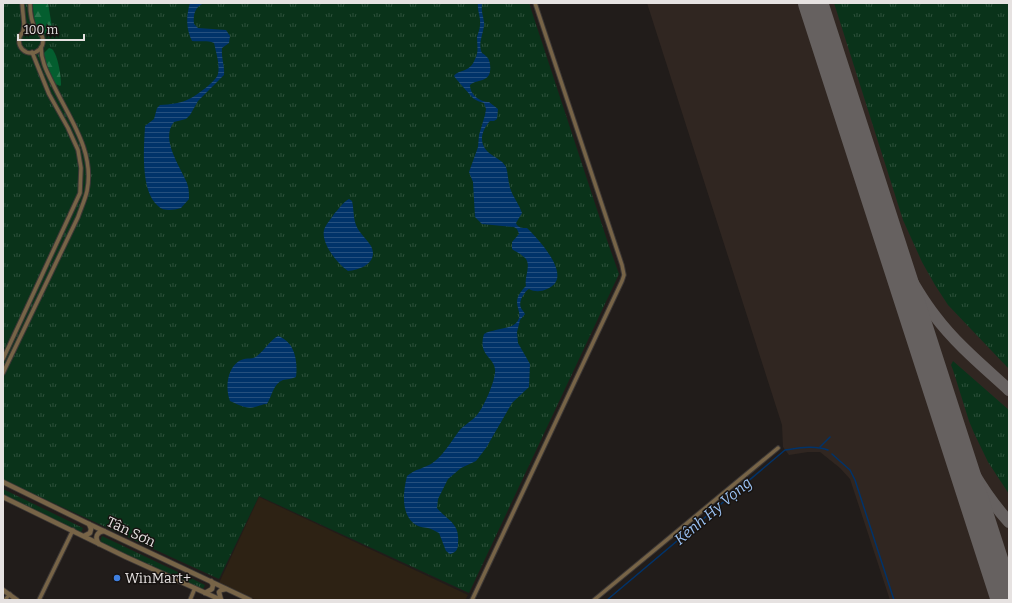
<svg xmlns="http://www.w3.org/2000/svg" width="1012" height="603" viewBox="0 0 1012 603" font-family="Bitter,serif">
	<defs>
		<pattern id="grass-tufts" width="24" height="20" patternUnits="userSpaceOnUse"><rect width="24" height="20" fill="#0a331a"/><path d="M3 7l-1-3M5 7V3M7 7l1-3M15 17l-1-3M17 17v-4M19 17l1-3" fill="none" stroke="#2e503b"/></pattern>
		<pattern id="forest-firs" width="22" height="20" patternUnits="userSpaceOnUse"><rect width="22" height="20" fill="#045e2f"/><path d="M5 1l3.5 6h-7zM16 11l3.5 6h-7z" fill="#29754d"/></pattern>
		<pattern id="water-rules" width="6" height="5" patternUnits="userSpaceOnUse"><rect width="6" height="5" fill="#00336a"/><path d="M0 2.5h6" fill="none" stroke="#25507f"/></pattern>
	</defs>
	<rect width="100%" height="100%" fill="#211c1a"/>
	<path fill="#302621" d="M647,3h362v597h-119l-40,-121 -10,-11 -20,-16h-12l-19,3 -6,-8 -1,-22z"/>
	<path fill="#2d2214" d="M259,497l209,98 -3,5h-209l-37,-17z"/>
	<g fill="url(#grass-tufts)">
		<path d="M3,3h526l79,240 11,31 -150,319 -210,-97 -40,83 -216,-99z"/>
		<path d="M834,3h175v366l-61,-64 -13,-20 -13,-23 -19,-42z"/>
		<path d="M953,361l56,49v84l-21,-32 -14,-29 -5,-12 -16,-51 -2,-5z"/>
		<path d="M3,489l80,39 -3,7 -77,-37z"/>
		<path d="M102,536l103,49 -3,6 -103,-47z"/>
	</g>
	<g fill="url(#forest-firs)">
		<path d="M33,3h15l4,24v3l-1,2c-17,7 -18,-19 -18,-29z"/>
		<path d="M49,48l3,1c6,6 9,27 9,36l-1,1 -6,-3 -10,-24v-6z"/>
	</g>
	<g fill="url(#water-rules)">
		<path d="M190,3h14c-9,4 -11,11 -10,21l4,4 28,2 4,6 -1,7 -7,5c-1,10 3,18 2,27l-26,26 -8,14 -4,4 -12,3c-14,17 6,44 13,61 2,5 2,11 2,16l-8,9c-7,2 -17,4 -23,-2 -18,-15 -14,-59 -13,-80l9,-7 3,-11 3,-3c22,-1 31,-5 48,-19 3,-3 9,-8 10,-12 2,-9 -2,-22 -4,-31 -7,-3 -14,-1 -22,-2 -6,-12 -6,-25 -2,-38z"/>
		<path d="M478,3h4c-1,9 1,11 2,19 1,9 -7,21 -2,31 1,0 5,4 5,4 4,4 4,14 2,18 -4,7 -14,5 -19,10 0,10 10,17 19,17l9,7 -1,10 -3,2h-4c-10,11 -12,25 2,34 4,3 11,6 14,12 2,6 2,14 4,21 3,9 9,16 12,25l-6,10c2,5 6,5 11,5 12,12 48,50 20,61 -6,3 -13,3 -18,0 -5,3 -11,13 -8,19 1,2 3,4 4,6l-5,6 -3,12 1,11 12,21 -1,23 -17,16 -26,45 -10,13 -15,7 -13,11 -10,20 -1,9c11,13 23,15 21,35 0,6 -1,9 -8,11l-4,-3 -7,-18c-3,-1 -5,-3 -8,-4 -4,-2 -9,-1 -13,-3 -18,-9 -15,-34 -11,-50 4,-3 8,-6 13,-7 3,-2 8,-3 11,-5 11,-7 20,-22 28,-33 5,-6 13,-10 18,-16 7,-8 17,-32 18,-42 2,-16 -18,-16 -11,-39 9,-5 27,-5 32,-11 7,-7 1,-14 1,-21 0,-6 5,-12 9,-16 -2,-9 5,-19 0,-27 -3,-4 -10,-7 -14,-10v-7l7,-8 -2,-5 -3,-2 -32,-3 -7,-7 -2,-35 -4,-10 9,-25 1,-12 6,-20 1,-6 -2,-6c-3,-1 -7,-2 -10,-4 -2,-2 -19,-21 -20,-23 5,-7 16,-3 21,-17 4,-7 2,-14 2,-22 1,-4 3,-8 3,-12 1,-8 -3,-14 -2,-22z"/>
		<path d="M349,199l3,2c2,8 1,16 4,24 3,8 11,14 15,21 8,16 -10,24 -23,25 -10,-7 -27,-27 -24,-41 2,-6 7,-11 10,-16 5,-5 9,-12 15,-15z"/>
		<path d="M278,336c17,6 20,25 18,41 -5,2 -8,2 -13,3 -10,4 -11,16 -16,24 -5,0 -7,2 -12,3 -8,3 -18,-3 -25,-6 -5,-13 -3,-32 9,-40 6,-4 13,-1 18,-5 8,-6 12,-15 21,-20z"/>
	</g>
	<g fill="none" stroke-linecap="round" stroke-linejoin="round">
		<g stroke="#00336a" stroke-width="1.5">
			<path d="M820,447l10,-10"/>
			<path d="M832,454l18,16 5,10 39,120"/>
			<path d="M607,600l178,-150c14,-2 29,-5 43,0"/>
		</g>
		<g stroke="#666160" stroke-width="12">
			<path d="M890,242c14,25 27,52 45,74 21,28 49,51 74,74"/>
			<path d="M947,419c15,37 35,73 62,103"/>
		</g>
		<path stroke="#666160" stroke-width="30" d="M813,3l193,597"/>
		<defs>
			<g id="minor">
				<path d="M22,3l2,21 -1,8"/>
				<path d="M30,3c0,9 1,19 6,27"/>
				<circle cx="31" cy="41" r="12"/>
				<path d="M3,359l77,-166 1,-25 -3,-18 -10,-22 -19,-34 -17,-42"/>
				<path d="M3,373l75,-156c3,-9 7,-17 9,-26 8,-40 -18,-73 -34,-107 -6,-12 -12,-23 -12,-37"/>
				<path d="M5,600l5,-6"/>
				<path d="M39,600l34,-70"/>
				<path d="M190,600l5,-12"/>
				<path d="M472,600l150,-319 2,-6 -2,-10 -87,-262"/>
				<path d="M594,600l184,-152"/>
			</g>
			<g id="tertiary">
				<path d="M3,482l86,42 161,76"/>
				<path d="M3,497l123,60 95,43"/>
				<path d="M84,536l6,-3 1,-4 -2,-5"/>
				<path d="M99,544c-5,-7 -2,-12 5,-13"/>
				<path d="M3,590l14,10"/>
				<path d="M205,593l7,-4 1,-4 -2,-4"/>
				<path d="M221,600l-2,-8 2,-2 5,-1"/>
			</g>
		</defs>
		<use href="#minor" stroke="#3d3836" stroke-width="5.5"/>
		<use href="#tertiary" stroke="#3d3836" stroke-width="6"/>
		<use href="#minor" stroke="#776447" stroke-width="3.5"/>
		<use href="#tertiary" stroke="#776447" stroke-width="4.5"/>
	</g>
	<circle fill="#3f7fe0" stroke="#171311" stroke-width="1.5" cx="117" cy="578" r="4"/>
	<g text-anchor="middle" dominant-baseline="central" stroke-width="3" stroke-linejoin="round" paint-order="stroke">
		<g font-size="14" fill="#e6e2e1" stroke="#171311">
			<text transform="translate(131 532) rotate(25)">Tân Sơn</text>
		</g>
		<g font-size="14" fill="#e6e2e1" stroke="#171311" text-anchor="start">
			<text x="125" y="578">WinMart+</text>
		</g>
		<g font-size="15" font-style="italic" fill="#9cc3f5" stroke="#171311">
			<text transform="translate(713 511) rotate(-40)">Kênh Hy Vọng</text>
		</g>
	</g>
	<rect width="1012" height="603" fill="none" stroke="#e6e2e1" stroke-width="8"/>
	<path d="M18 34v6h66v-6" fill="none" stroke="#e6e2e1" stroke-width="2"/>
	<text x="24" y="34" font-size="12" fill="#e6e2e1" stroke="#171311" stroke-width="3" paint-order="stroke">100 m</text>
</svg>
